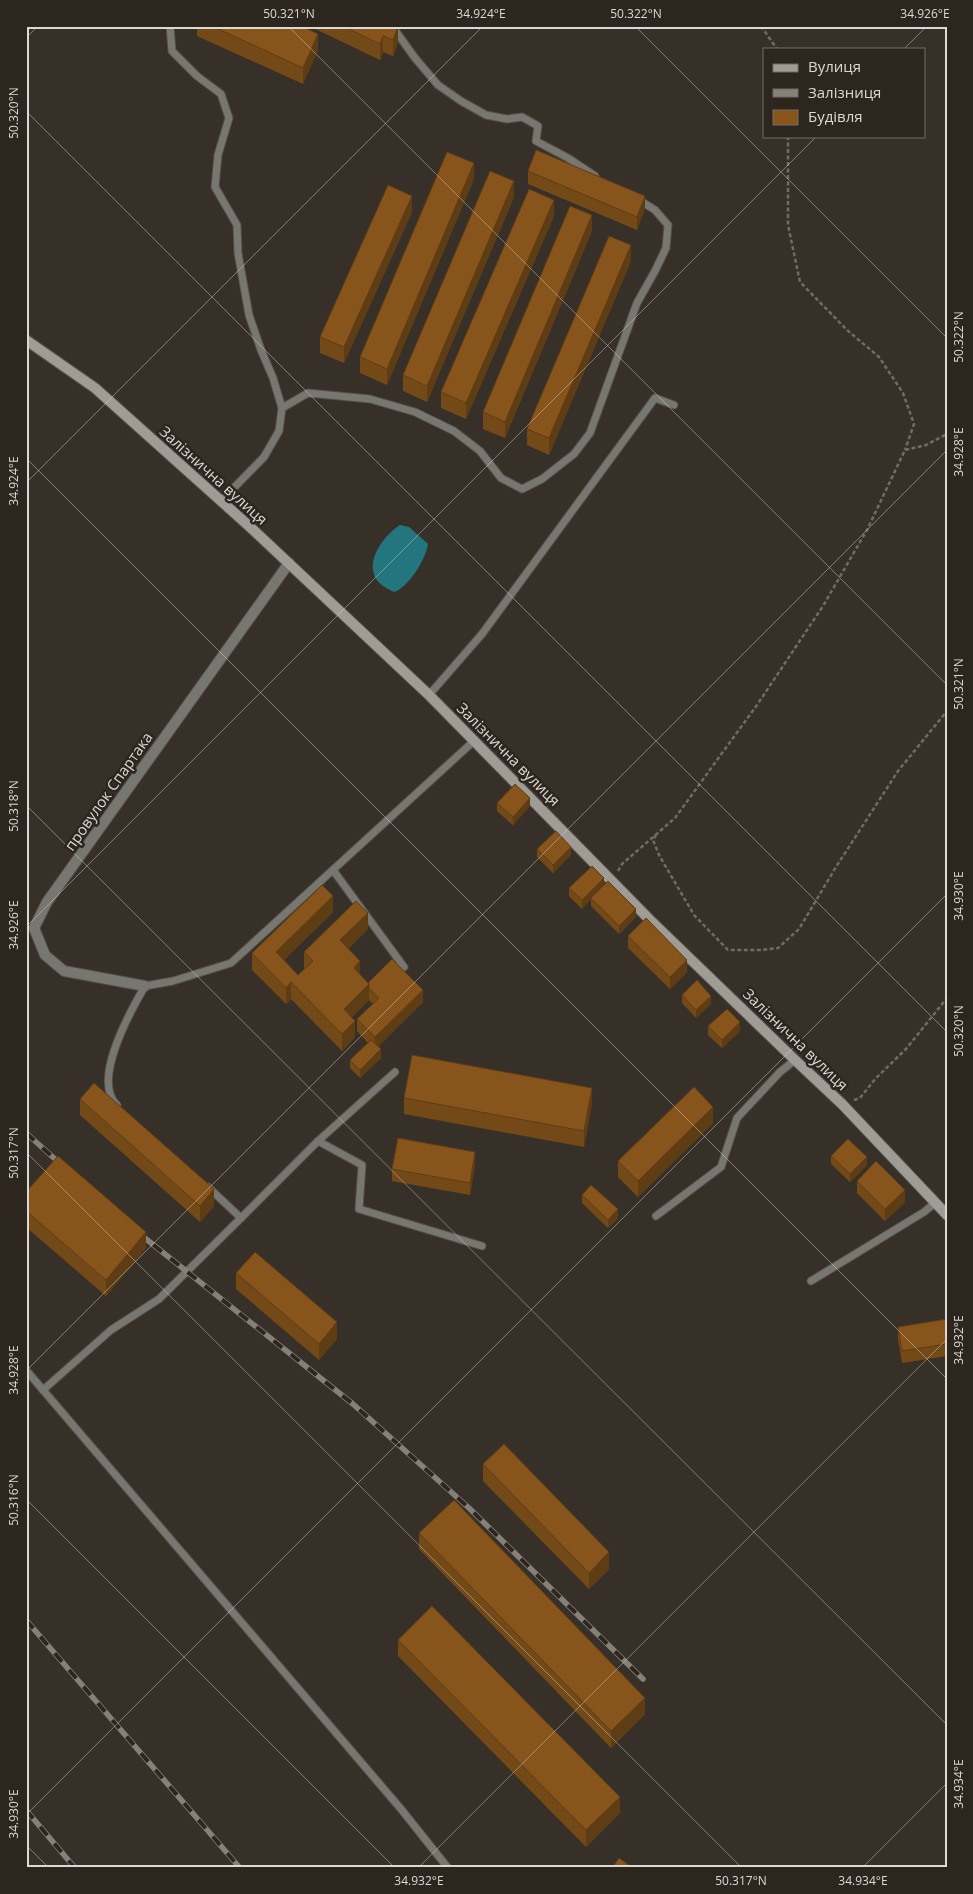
<svg xmlns="http://www.w3.org/2000/svg" width="973" height="1894" viewBox="0 0 973 1894" font-family="'Open Sans',sans-serif">
	<rect width="100%" height="100%" fill="#373029"/>
	<path fill="#23767d" d="M400,525l9,2 19,17c-2,15 -20,44 -34,48 -8,-4 -18,-9 -20,-18 -6,-18 12,-40 26,-49z"/>
	<g fill="none" stroke-linecap="round" stroke-linejoin="round">
		<defs>
			<g id="lane">
				<path d="M170,26l2,25 25,25 24,18 8,24 -11,37 -3,32 22,38 1,28 11,62 12,35 12,28 9,30 -3,23 -15,26 -43,44"/>
				<path d="M392,26l23,32 23,27 23,16 25,14 21,4 15,-2 16,9 -2,15 32,17 27,18"/>
				<path d="M282,408l26,-15 62,6 45,13 39,19 26,20 21,27 21,11 20,-10 32,-25 16,-21 47,-130 18,-32 11,-23 2,-23 -13,-15 -16,-10"/>
				<path d="M429,695l53,-61 173,-236 19,7"/>
				<path d="M333,870l71,97"/>
				<path d="M117,1105c-26,-24 14,-95 28,-119l28,-5 58,-18 244,-223"/>
				<path d="M318,1141l44,24 -3,44 123,37"/>
				<path d="M208,1187l33,31 -82,81 -48,31 -68,60 358,419 47,59"/>
				<path d="M656,1216l65,-49 16,-49 43,-46 15,-12"/>
				<path d="M241,1218l77,-77 77,-69"/>
				<path d="M811,1281l113,-69 11,-9"/>
				<path d="M26,1370l17,20"/>
			</g>
			<path id="street" d="M145,986l-81,-15 -19,-16 -11,-27 13,-26 242,-339"/>
			<path id="secondary" d="M26,340l69,48 154,138 180,169 220,224 146,141 47,44 105,111"/>
		</defs>
		<use href="#lane" stroke="#554e48" stroke-width="9"/>
		<use href="#street" stroke="#554e48" stroke-width="12"/>
		<use href="#secondary" stroke="#554e48" stroke-width="12"/>
		<g stroke="#716a65" stroke-width="2.5" stroke-dasharray="4 2.5" stroke-linecap="butt">
			<path d="M761,26l16,23"/>
			<path d="M788,136v89l12,57 47,48 32,27 24,36 11,31 -9,26"/>
			<path d="M656,835l-3,5 6,15 35,60 34,35h34l16,-2 21,-19 37,-62 62,-96 49,-60"/>
			<path d="M618,871l4,-7 53,-46 82,-113 66,-99 44,-76 38,-80 21,-5 21,-11"/>
			<path d="M854,1100l6,-2 16,-20 30,-29 41,-51"/>
		</g>
		<use href="#lane" stroke="#777671" stroke-width="7"/>
		<use href="#street" stroke="#777671" stroke-width="10"/>
		<use href="#secondary" stroke="#9f9c95" stroke-width="10"/>
		<defs>
			<g id="rail">
				<path d="M26,1133l39,35"/>
				<path d="M136,1231l217,173 116,104 174,171"/>
				<path d="M26,1620l214,248"/>
				<path d="M26,1810l49,58"/>
			</g>
		</defs>
		<use href="#rail" stroke="#86807a" stroke-width="5.5"/>
		<use href="#rail" stroke="#2d261f" stroke-width="4" stroke-dasharray="11" stroke-linecap="butt"/>
	</g>
	<g fill="#744918">
		<path d="M197,26h104l17,24 -15,34 -106,-48z"/>
		<path d="M309,26h89v17l-5,13 -10,-4 -3,8z"/>
		<path d="M528,171l117,37 -8,22 -109,-46z"/>
		<path d="M474,179l-87,206 -27,-12v-16z"/>
		<path d="M514,197l-87,205 -24,-11v-16z"/>
		<path d="M412,212l-68,151 -24,-10v-16z"/>
		<path d="M554,216l-88,203 -25,-11v-16z"/>
		<path d="M592,231l-87,207 -22,-9v-17z"/>
		<path d="M631,261l-82,194 -22,-10v-16z"/>
		<path d="M497,803l33,3 -17,19 -16,-14z"/>
		<path d="M537,849l34,6 -18,18 -16,-16z"/>
		<path d="M604,885l32,32 -17,17 -28,-28v-7l-9,10 -13,-13v-8z"/>
		<path d="M333,912l-49,48 14,15 7,-6 -1,-1v-16l64,-23 -20,20 12,26 8,8 55,19 -45,44 3,12 -21,20 -10,-10v-8l18,-17 -11,-12v-12l16,-15 -4,-4 -17,17 3,20 -13,14 -51,-52 -5,5 -34,-34v-17z"/>
		<path d="M628,936l59,36 -17,17 -42,-41z"/>
		<path d="M682,995l29,9 -15,14 -14,-15z"/>
		<path d="M708,1026l32,5 -18,17 -14,-13z"/>
		<path d="M404,1098l188,6 -8,43 -180,-33z"/>
		<path d="M80,1099l134,107 -14,16 -120,-107z"/>
		<path d="M713,1123l-75,74 -20,-20v-16z"/>
		<path d="M831,1156l36,9 -17,17 -19,-18z"/>
		<path d="M475,1165l-5,30 -78,-14v-12z"/>
		<path d="M857,1181l48,21 -20,19 -28,-28z"/>
		<path d="M26,1192l120,56 -40,48 -80,-69z"/>
		<path d="M582,1195l36,23 -10,10 -26,-25z"/>
		<path d="M236,1273l101,66 -18,21 -83,-71z"/>
		<path d="M947,1319v37l-45,7 -4,-24v-12z"/>
		<path d="M483,1464l126,105 -20,20 -106,-108z"/>
		<path d="M419,1533l226,181 -34,34 -192,-199z"/>
		<path d="M398,1640l222,173 -34,34 -188,-191z"/>
	</g>
	<g fill="#5e3c14">
		<path d="M398,26v17l-5,13v-16z"/>
		<path d="M318,34v16l-15,34v-16z"/>
		<path d="M383,36v16l-3,8v-16z"/>
		<path d="M474,163v16l-87,206v-16z"/>
		<path d="M514,181v16l-87,205v-16z"/>
		<path d="M412,196v16l-68,151v-16z"/>
		<path d="M645,196v12l-8,22v-13z"/>
		<path d="M554,200v16l-88,203v-16z"/>
		<path d="M592,215v16l-87,207v-16z"/>
		<path d="M631,245v16l-82,194v-17z"/>
		<path d="M530,798v8l-17,19v-8z"/>
		<path d="M571,847v8l-18,18v-8z"/>
		<path d="M604,878v8l-13,12v1l-9,10v-9z"/>
		<path d="M333,896v16l-57,56v-16z"/>
		<path d="M636,909v8l-17,17v-8z"/>
		<path d="M368,913v16l-28,28v-17z"/>
		<path d="M687,960v12l-17,17v-12z"/>
		<path d="M360,961v17l-6,-10z"/>
		<path d="M291,982v17l-5,5v-16z"/>
		<path d="M369,984v16l-25,25v-16z"/>
		<path d="M423,990v12l-48,48v-13z"/>
		<path d="M711,996v8l-15,14v-8z"/>
		<path d="M355,1021v16l-13,14v-17z"/>
		<path d="M740,1022v9l-18,17v-8z"/>
		<path d="M381,1049v9l-21,20v-8z"/>
		<path d="M592,1088v16l-8,43v-16z"/>
		<path d="M713,1107v16l-75,74v-16z"/>
		<path d="M475,1152v13l-5,30v-12z"/>
		<path d="M867,1157v8l-17,17v-8z"/>
		<path d="M214,1189v17l-14,16v-16z"/>
		<path d="M905,1190v12l-20,19v-12z"/>
		<path d="M618,1209v9l-10,10v-8z"/>
		<path d="M146,1232v16l-40,48v-16z"/>
		<path d="M337,1322v17l-18,21v-16z"/>
		<path d="M609,1552v17l-20,20v-16z"/>
		<path d="M645,1698v16l-34,34v-17z"/>
		<path d="M620,1797v16l-34,34v-17z"/>
	</g>
	<g fill="#87551c" stroke="#5e3c14">
		<path d="M212,26h89l17,8 -15,34z"/>
		<path d="M343,26h55l-5,14 -10,-4 -3,8z"/>
		<path d="M536,150l109,46 -8,21 -109,-46z"/>
		<path d="M447,152l27,11 -87,206 -27,-12z"/>
		<path d="M490,171l24,10 -87,205 -24,-11z"/>
		<path d="M388,185l24,11 -68,151 -24,-10z"/>
		<path d="M529,189l25,11 -88,203 -25,-11z"/>
		<path d="M570,206l22,9 -87,207 -22,-10z"/>
		<path d="M609,236l22,9 -82,193 -22,-9z"/>
		<path d="M515,784l15,14 -17,19 -16,-14z"/>
		<path d="M556,831l15,16 -18,18 -16,-16z"/>
		<path d="M592,866l12,12 -22,22 -13,-12z"/>
		<path d="M608,881l28,28 -17,17 -28,-28z"/>
		<path d="M322,885l11,11 -57,56 22,23 15,-14 -9,-9 52,-51 12,12 -28,27 20,21 -6,7 15,16 -25,25 11,12 -13,13 -51,-52 -5,6 -34,-35z"/>
		<path d="M646,918l41,42 -17,17 -42,-41z"/>
		<path d="M392,959l31,31 -48,47 -18,-18 22,-21 -10,-10v-4l-1,-1z"/>
		<path d="M697,980l14,16 -15,14 -14,-15z"/>
		<path d="M727,1009l13,13 -18,18 -14,-14z"/>
		<path d="M371,1040l10,9 -21,21 -10,-10z"/>
		<path d="M412,1055l180,33 -8,43 -180,-33z"/>
		<path d="M94,1083l120,106 -14,17 -120,-107z"/>
		<path d="M694,1087l19,20 -75,74 -20,-20z"/>
		<path d="M398,1138l77,14 -5,31 -78,-14z"/>
		<path d="M848,1139l19,18 -17,17 -19,-18z"/>
		<path d="M58,1156l88,76 -40,48 -80,-69v-19z"/>
		<path d="M876,1161l29,29 -20,19 -28,-28z"/>
		<path d="M591,1185l27,24 -10,11 -26,-25z"/>
		<path d="M255,1252l82,70 -18,22 -83,-71z"/>
		<path d="M947,1319v25l-45,7 -4,-24z"/>
		<path d="M504,1444l105,108 -20,21 -106,-109z"/>
		<path d="M454,1500l191,198 -34,33 -192,-198z"/>
		<path d="M432,1606l188,191 -34,33 -188,-190z"/>
		<path d="M619,1858l14,10h-21z"/>
	</g>
	<path fill="none" stroke="#ddd8d4" stroke-width="1" stroke-opacity="0.45" d="M288,26l659,659M635,26l312,312M26,38l12,-12M904,49l23,-23M26,111l921,921M26,458l921,921M26,483l457,-457M26,805l921,920M26,927l791,-791M26,1152l716,716M26,1371l921,-921M26,1499l369,369M26,1815l921,-921M26,1845l23,23M418,1868l529,-529M862,1868l85,-85"/>
	<g text-anchor="middle" dominant-baseline="central" stroke-width="5" stroke-linejoin="round" paint-order="stroke">
		<g font-size="15" fill="#ddd8d4" stroke="#2d261f">
			<text transform="translate(214 475) rotate(42)">Залізнична вулиця</text>
			<text transform="translate(509 754) rotate(45)">Залізнична вулиця</text>
			<text transform="translate(108 791) rotate(-55)">провулок Спартака</text>
			<text transform="translate(796 1039) rotate(44)">Залізнична вулиця</text>
		</g>
	</g>
	<rect width="973" height="1894" fill="none" stroke="#2d261f" stroke-width="55"/>
	<rect x="763" y="48" width="162" height="90" fill="#2d261f" stroke="#736d67"/>
	<rect x="773" y="64" width="25" height="8" fill="#9f9c95" stroke="#736d67"/>
	<text x="808" y="72" font-size="15" fill="#ddd8d4">Вулиця</text>
	<rect x="773" y="89" width="25" height="8" fill="#86807a" stroke="#736d67"/>
	<text x="808" y="98" font-size="15" fill="#ddd8d4">Залізниця</text>
	<rect x="773" y="110" width="25" height="15" fill="#87551c" stroke="#736d67"/>
	<text x="808" y="122" font-size="15" fill="#ddd8d4">Будівля</text>
	<rect x="28" y="28" width="918" height="1838" fill="none" stroke="#ddd8d4" stroke-width="2"/>
	<g font-size="12" text-anchor="middle" fill="#ddd8d4">
		<text x="289" y="18">50.321°N</text>
		<text x="481" y="18">34.924°E</text>
		<text x="636" y="18">50.322°N</text>
		<text x="925" y="18">34.926°E</text>
		<text transform="translate(14 113) rotate(-90)" y="4">50.320°N</text>
		<text transform="translate(959 337) rotate(-90)" y="4">50.322°N</text>
		<text transform="translate(959 452) rotate(-90)" y="4">34.928°E</text>
		<text transform="translate(14 481) rotate(-90)" y="4">34.924°E</text>
		<text transform="translate(959 684) rotate(-90)" y="4">50.321°N</text>
		<text transform="translate(14 806) rotate(-90)" y="4">50.318°N</text>
		<text transform="translate(959 896) rotate(-90)" y="4">34.930°E</text>
		<text transform="translate(14 925) rotate(-90)" y="4">34.926°E</text>
		<text transform="translate(959 1031) rotate(-90)" y="4">50.320°N</text>
		<text transform="translate(14 1153) rotate(-90)" y="4">50.317°N</text>
		<text transform="translate(959 1340) rotate(-90)" y="4">34.932°E</text>
		<text transform="translate(14 1370) rotate(-90)" y="4">34.928°E</text>
		<text transform="translate(14 1500) rotate(-90)" y="4">50.316°N</text>
		<text transform="translate(959 1784) rotate(-90)" y="4">34.934°E</text>
		<text transform="translate(14 1814) rotate(-90)" y="4">34.930°E</text>
		<text x="419" y="1885">34.932°E</text>
		<text x="741" y="1885">50.317°N</text>
		<text x="863" y="1885">34.934°E</text>
	</g>
</svg>
